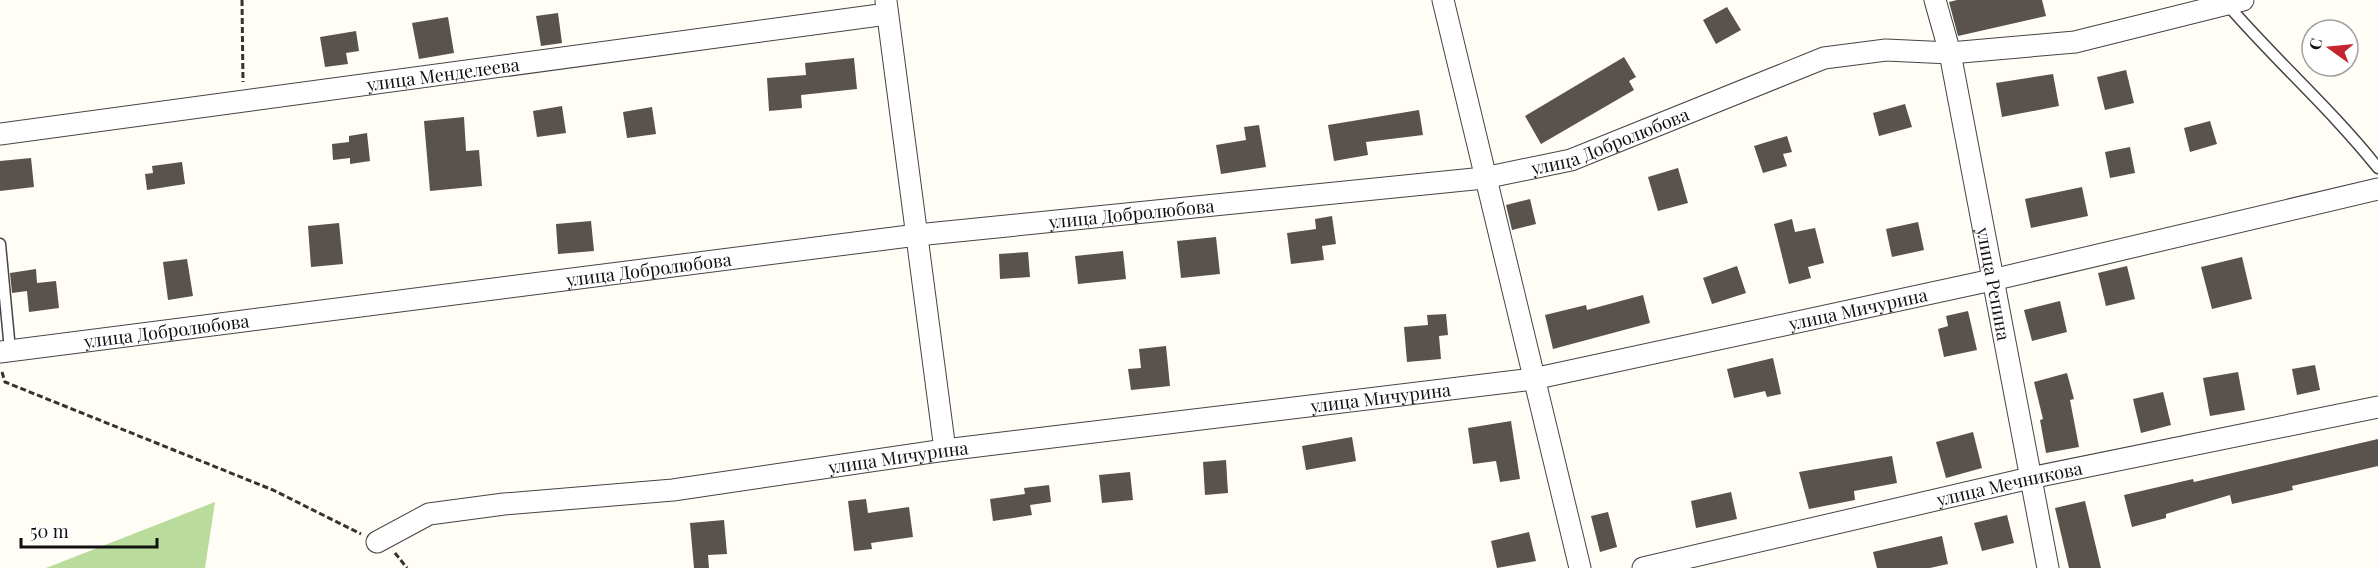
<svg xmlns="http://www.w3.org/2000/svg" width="2378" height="568" viewBox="0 0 2378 568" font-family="'Playfair Display',serif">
	<rect width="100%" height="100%" fill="#fffdf5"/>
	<path fill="#b9dc9c" d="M215,502l-10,66h-159z"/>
	<g fill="#5a524d">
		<path d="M1957,0h85l4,16 -88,20 -9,-34z"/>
		<path d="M1727,7l14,23 -25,14 -13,-24z"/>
		<path d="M558,13l4,30 -21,3 -5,-30z"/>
		<path d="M448,17l6,36 -35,6 -7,-36z"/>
		<path d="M356,31l3,20 -13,2 2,11 -23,3 -5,-30z"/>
		<path d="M1624,57l12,20 -7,4 5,9 -93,54 -16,-28z"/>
		<path d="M854,58l3,31 -56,6 1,13 -33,3 -2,-33 39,-3 -1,-12z"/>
		<path d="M2126,70l8,33 -29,7 -8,-33z"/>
		<path d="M2053,74l6,32 -57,11 -6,-34z"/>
		<path d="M1905,104l7,23 -33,9 -6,-23z"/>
		<path d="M562,106l4,27 -29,4 -4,-26z"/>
		<path d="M652,107l4,27 -29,4 -4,-26z"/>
		<path d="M1419,110l4,25 -57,7 2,13 -34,6 -6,-36z"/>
		<path d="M464,117l2,34 13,-1 3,36 -52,5 -6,-70z"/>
		<path d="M2210,121l7,23 -27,8 -6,-24z"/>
		<path d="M1259,125l7,42 -45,7 -5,-29 30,-5 -2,-13z"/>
		<path d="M367,133l3,28 -20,3v-6l-17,2 -1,-16 17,-2v-6z"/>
		<path d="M1787,136l5,16 -9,2 4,12 -24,7 -9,-27z"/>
		<path d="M2130,147l5,26 -25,5 -5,-26z"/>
		<path d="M31,158l3,29 -34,4v-30z"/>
		<path d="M182,162l3,22 -38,6 -2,-16 8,-1 -1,-7z"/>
		<path d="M1678,168l10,35 -30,8 -10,-34z"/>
		<path d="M2082,187l6,29 -57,12 -6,-29z"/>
		<path d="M1530,199l6,25 -24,6 -6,-25z"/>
		<path d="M1332,216l4,28 -14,2 2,14 -33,4 -4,-31 29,-4 -1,-10z"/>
		<path d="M1792,219l3,13 20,-4 9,35 -16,4 3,11 -22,6 -15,-60z"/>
		<path d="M591,221l3,30 -36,3 -2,-30z"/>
		<path d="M1918,222l6,28 -32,7 -6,-28z"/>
		<path d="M339,223l4,41 -32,3 -3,-41z"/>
		<path d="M1216,237l4,37 -39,4 -4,-37z"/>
		<path d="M1123,251l3,28 -48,5 -3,-28z"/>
		<path d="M1028,252l2,25 -30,2 -1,-25z"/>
		<path d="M2242,257l10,42 -40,10 -11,-42z"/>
		<path d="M187,259l6,37 -25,4 -5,-38z"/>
		<path d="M1737,266l9,27 -34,11 -9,-26z"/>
		<path d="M2127,266l8,33 -29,7 -8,-33z"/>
		<path d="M36,269l1,14 19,-2 3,27 -30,4 -2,-21 -15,2 -2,-20z"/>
		<path d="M1643,295l7,28 -97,26 -8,-34 41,-10 1,5z"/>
		<path d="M2060,301l7,31 -35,9 -8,-31z"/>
		<path d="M1968,311l9,39 -33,7 -6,-28 10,-3 -2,-10z"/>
		<path d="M1446,314l2,21 -9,1 2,23 -34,3 -3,-35 24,-2 -1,-10z"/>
		<path d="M1166,346l4,40 -39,4 -3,-21 13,-1 -2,-19z"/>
		<path d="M1773,358l8,36 -14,3 -2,-6 -31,7 -7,-29z"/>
		<path d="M2315,365l5,25 -23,5 -5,-26z"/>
		<path d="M2238,372l7,38 -35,6 -7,-38z"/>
		<path d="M2067,373l7,26 -4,1 9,47 -33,6 -6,-33 3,-1 -9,-37z"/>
		<path d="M2163,392l8,33 -30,8 -8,-34z"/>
		<path d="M1511,421l9,58 -20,3 -4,-21 -23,3 -5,-36z"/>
		<path d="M1973,432l9,36 -36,10 -10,-36z"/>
		<path d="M1352,437l4,24 -50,9 -4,-24z"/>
		<path d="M2378,439v27l-86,20 1,4 -61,14 -2,-9 -64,19v4l-34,9 -8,-32 69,-16 1,3z"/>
		<path d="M1892,456l5,27 -43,8 1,9 -46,9 -10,-37z"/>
		<path d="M1226,460l2,33 -23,2 -2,-33z"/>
		<path d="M1130,472l3,28 -31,3 -3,-28z"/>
		<path d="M1049,485l2,17 -21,3 2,10 -39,6 -3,-22 35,-5 -1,-6z"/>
		<path d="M1731,492l6,27 -41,9 -5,-27z"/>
		<path d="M866,499l2,14 41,-6 4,30 -42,6 1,6 -18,2 -6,-50z"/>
		<path d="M2085,501l16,67h-32l-14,-60z"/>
		<path d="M1608,512l9,35 -17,5 -9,-36z"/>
		<path d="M2007,515l7,28 -32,8 -8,-28z"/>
		<path d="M724,520l3,34 -19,1 1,13h-15l-4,-45z"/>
		<path d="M1529,532l7,29 -39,7 -6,-27z"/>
		<path d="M1942,536l6,28 -18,4h-53l-4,-16z"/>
	</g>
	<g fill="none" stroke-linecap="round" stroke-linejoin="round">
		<defs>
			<g id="service">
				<path d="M2226,3c49,57 105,106 152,165"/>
				<path d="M0,244l10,106"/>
			</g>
			<g id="minor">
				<path d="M1443,0l137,568"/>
				<path id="s1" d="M1935,0l15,53 98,515"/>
				<path d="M886,1l59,449"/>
				<path id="s2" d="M0,134l887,-120"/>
				<path id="s3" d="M0,352l917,-117 567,-57 87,-18 253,-102 62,-8 64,3 125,-11 168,-42"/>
				<path id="s4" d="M377,542l52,-28 75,-10 169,-14 272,-40 588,-71 459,-99 386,-91"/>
				<path id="s5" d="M1643,568l387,-90 348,-71"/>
			</g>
		</defs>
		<use href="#service" stroke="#444" stroke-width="13"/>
		<use href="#minor" stroke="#444" stroke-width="23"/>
		<g stroke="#333" stroke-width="3" stroke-dasharray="6 3" stroke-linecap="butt">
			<path d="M242,0l1,82"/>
			<path d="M2,372l3,10 268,108 88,44"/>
			<path d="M395,553l12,15"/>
		</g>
		<use href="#service" stroke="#fff" stroke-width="10"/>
		<use href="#minor" stroke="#fff" stroke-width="21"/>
	</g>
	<g text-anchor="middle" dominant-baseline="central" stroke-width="6" stroke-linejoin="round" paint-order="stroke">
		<g font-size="18" fill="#111" stroke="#fff">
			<text stroke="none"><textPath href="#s2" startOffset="447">улица Менделеева</textPath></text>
			<text stroke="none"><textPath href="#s3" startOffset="1626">улица Добролюбова</textPath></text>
			<text stroke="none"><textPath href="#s3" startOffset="1140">улица Добролюбова</textPath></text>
			<text stroke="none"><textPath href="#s3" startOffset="654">улица Добролюбова</textPath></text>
			<text stroke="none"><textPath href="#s1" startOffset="290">улица Репина</textPath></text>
			<text stroke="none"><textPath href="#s4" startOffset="1504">улица Мичурина</textPath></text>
			<text stroke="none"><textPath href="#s3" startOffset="168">улица Добролюбова</textPath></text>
			<text stroke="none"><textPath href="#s4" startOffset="1018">улица Мичурина</textPath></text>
			<text stroke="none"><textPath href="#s4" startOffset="532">улица Мичурина</textPath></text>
			<text stroke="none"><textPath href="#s5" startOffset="376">улица Мечникова</textPath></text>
		</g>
	</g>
	<g transform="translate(2330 48) rotate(285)"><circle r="28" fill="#ffffff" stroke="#a0a0a0" stroke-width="1.5"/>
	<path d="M0-4.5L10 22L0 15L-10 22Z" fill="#c4262e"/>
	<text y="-9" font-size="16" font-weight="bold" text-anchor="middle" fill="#111111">С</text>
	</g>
	<path d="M21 538v9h136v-9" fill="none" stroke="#111111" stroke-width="3"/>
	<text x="30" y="538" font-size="18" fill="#111111" stroke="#ffffff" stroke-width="4.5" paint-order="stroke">50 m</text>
</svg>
